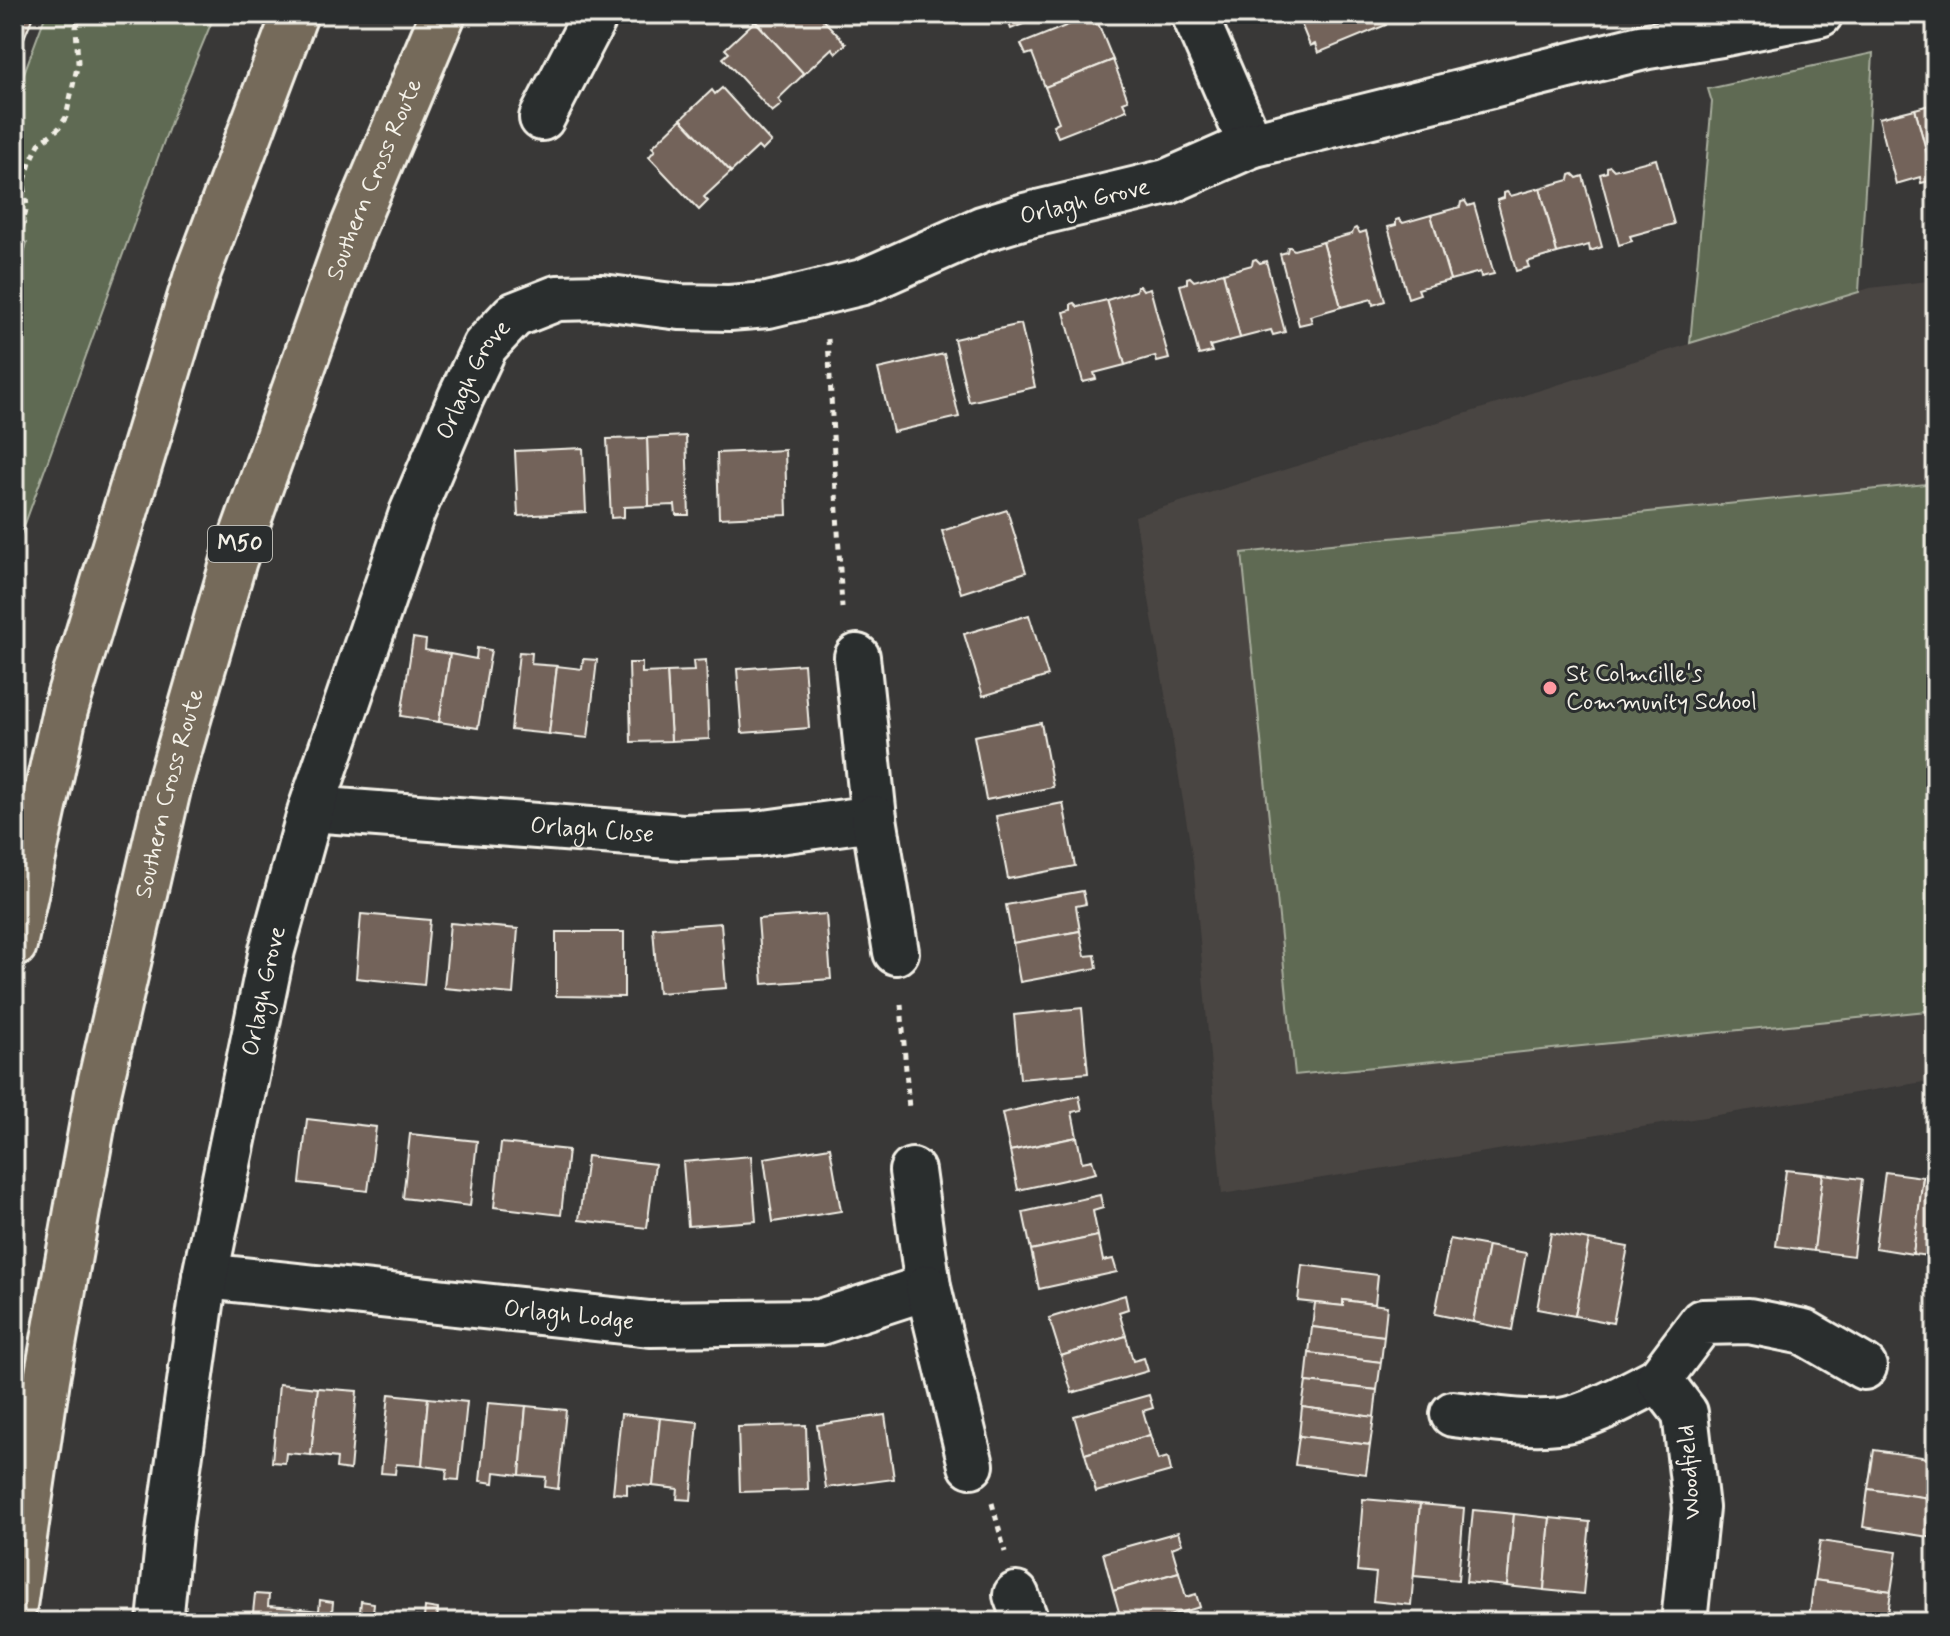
<svg xmlns="http://www.w3.org/2000/svg" width="1950" height="1636" viewBox="0 0 1950 1636" font-family="Mynerve,sans-serif">
	<rect width="100%" height="100%" fill="#393837"/>
	<filter id="ink" filterUnits="userSpaceOnUse"><feTurbulence type="fractalNoise" baseFrequency=".0125" numOctaves="2"/><feDisplacementMap in="SourceGraphic" scale="16" xChannelSelector="R" yChannelSelector="G"/><feConvolveMatrix kernelMatrix="1 2 1 2 8 2 1 2 1" color-interpolation-filters="sRGB"/></filter>
	<g filter="url(#ink)">
		<path fill="#4a4542" d="M1936,280v800l-714,114 -29,-334 -58,-344 735,-228z"/>
		<g fill="#5e6b53" stroke="#a9ae9e" stroke-width="2">
			<path d="M46,14h169l-39,94 -162,446v-266l13,-45 -13,-4v-139z"/>
			<path d="M1873,53l-14,239 -169,51 22,-241 -4,-13z"/>
			<path d="M1936,483v527l-641,65 -53,-522z"/>
		</g>
		<g fill="#73635a" stroke="#f4f1e8" stroke-width="2">
			<path d="M14,14h20l-17,41 -3,-1z"/>
			<path d="M763,14h55l28,30 -10,9 -4,-5 -28,26 -49,-53z"/>
			<path d="M1011,14h37l-37,15 -5,-13z"/>
			<path d="M1297,14h78l1,2 5,-2 5,11 -68,28 -3,-9 -5,2z"/>
			<path d="M1090,16l3,9 5,-2 15,37 -68,27 -13,-34 -6,2 -5,-11z"/>
			<path d="M755,21l49,53 -26,25 4,5 -10,8 -49,-54 6,-5 -4,-4z"/>
			<path d="M1113,60l15,40 -5,2 4,8 -69,27 -5,-12 6,-3 -14,-35z"/>
			<path d="M722,88l49,54 -9,9 -4,-4 -27,25 -50,-53 31,-29 3,4z"/>
			<path d="M1936,103v76l-2,1 -19,-71z"/>
			<path d="M1915,109l19,71 -13,3 -1,-6 -24,7 -17,-66z"/>
			<path d="M681,119l50,53 -27,25 4,4 -9,9 -50,-53 6,-7 -3,-3z"/>
			<path d="M1656,159l18,65 -44,12 2,5 -13,4 -19,-71 7,-2v-5l3,-1 4,4z"/>
			<path d="M1573,174l4,4 6,-2 19,71 -12,4 -1,-6 -32,8 -17,-65 29,-8 1,-5z"/>
			<path d="M1540,188l17,65 -30,9 2,5 -13,4 -19,-71 7,-2v-5l3,-1 4,4z"/>
			<path d="M1465,201l3,5 6,-2 20,70 -13,3 -1,-5 -30,8 -19,-65 29,-8 1,-5z"/>
			<path d="M1431,215l19,65 -32,9 2,5 -12,4 -20,-71 8,-2v-5l3,-1 4,4z"/>
			<path d="M1356,228l4,5 6,-2 19,70 -12,4 -1,-6 -31,8 -18,-65 29,-8 2,-5z"/>
			<path d="M1323,242l18,65 -31,9 2,6 -13,3 -19,-71 7,-2 1,-5h2l4,3z"/>
			<path d="M1256,259l4,4 6,-2 19,71 -12,3 -2,-5 -31,8 -17,-65 29,-8 1,-5z"/>
			<path d="M1223,273l17,65 -30,8 2,6 -13,3 -19,-70 7,-2v-5l3,-1 4,4z"/>
			<path d="M1137,286h3l3,4 7,-2 19,71 -12,3 -2,-6 -30,9 -18,-65 29,-9z"/>
			<path d="M1107,300l18,65 -31,8 2,6 -13,3 -19,-70 7,-2v-6l3,-1 4,4z"/>
			<path d="M1021,324l14,63 -66,15 -15,-63z"/>
			<path d="M944,354l15,63 -66,15 -15,-63z"/>
			<path d="M686,436l3,79h-13l-1,-10 -26,1 -2,-68z"/>
			<path d="M647,438l2,68 -25,1v10l-13,1 -4,-79z"/>
			<path d="M583,448l3,64 -68,4 -3,-65z"/>
			<path d="M785,450l2,65 -68,3 -2,-65z"/>
			<path d="M1007,510l19,62 -65,21 -19,-62z"/>
			<path d="M1029,615l19,61 -65,20 -19,-62z"/>
			<path d="M413,638l13,2 -1,10 25,4 -11,68 -38,-6z"/>
			<path d="M477,648l14,2 -13,78 -39,-6 11,-68 26,5z"/>
			<path d="M519,652l13,1 -1,11 26,2 -8,68 -38,-4z"/>
			<path d="M583,659l14,1 -9,78 -39,-4 8,-68 25,3z"/>
			<path d="M706,660l3,79 -38,2 -4,-69 27,-1 -1,-10z"/>
			<path d="M629,663h13v10l25,-1 4,69 -40,1z"/>
			<path d="M804,664l5,64 -67,5 -5,-64z"/>
			<path d="M1041,723l12,64 -67,13 -12,-64z"/>
			<path d="M1063,803l12,63 -67,13 -12,-63z"/>
			<path d="M1083,891l3,13 -10,2 4,25 -67,12 -7,-38z"/>
			<path d="M361,914l69,6 -6,65 -68,-7z"/>
			<path d="M826,914l5,65 -68,5 -5,-65z"/>
			<path d="M450,923l68,6 -5,65 -69,-6z"/>
			<path d="M721,923l5,65 -68,5 -5,-65z"/>
			<path d="M1080,931l5,25 10,-1 2,13 -77,14 -7,-39z"/>
			<path d="M556,932h68v65l-68,-1z"/>
			<path d="M1082,1008l6,65 -68,6 -6,-64z"/>
			<path d="M1079,1096l3,14 -10,2 5,25 -67,14 -8,-38z"/>
			<path d="M307,1119l69,8 -8,64 -68,-8z"/>
			<path d="M410,1134l67,7 -7,65 -67,-8z"/>
			<path d="M1077,1137l5,25 10,-2 4,13 -78,17 -8,-39z"/>
			<path d="M501,1143l67,7 -7,65 -67,-8z"/>
			<path d="M830,1147l11,64 -68,11 -9,-64z"/>
			<path d="M587,1156l68,8 -8,64 -68,-8z"/>
			<path d="M751,1156l5,65 -68,5 -5,-64z"/>
			<path d="M1786,1170l37,4 -9,77 -38,-5z"/>
			<path d="M1885,1172l38,5 -10,77 -38,-6z"/>
			<path d="M1823,1174l39,5 -9,77 -39,-5z"/>
			<path d="M1923,1177l13,1v79l-23,-3z"/>
			<path d="M1100,1195l3,13 -10,3 5,25 -67,14 -8,-38z"/>
			<path d="M1551,1233l38,7 -14,76 -38,-7z"/>
			<path d="M1098,1236l5,25 10,-2 4,13 -78,17 -8,-39z"/>
			<path d="M1450,1239l38,7 -15,76 -38,-8z"/>
			<path d="M1589,1240l39,7 -15,76 -38,-7z"/>
			<path d="M1488,1246l38,7 -14,77 -39,-8z"/>
			<path d="M1302,1265l76,10 -3,29 -32,-4v6l-45,-5z"/>
			<path d="M1125,1295l3,14 -9,3 7,24 -65,20 -12,-38z"/>
			<path d="M1343,1300l44,6 -3,30 -72,-9 3,-24 28,3z"/>
			<path d="M1312,1327l72,9 -3,26 -72,-9z"/>
			<path d="M1126,1336l7,25 11,-3 4,13 -76,22 -11,-37z"/>
			<path d="M1309,1353l72,9 -4,28 -71,-8z"/>
			<path d="M1306,1382l71,8 -3,27 -72,-10z"/>
			<path d="M279,1384l39,4 -7,67 -25,-2 -1,10 -13,-1z"/>
			<path d="M318,1388l39,3 -7,79 -14,-2 1,-10 -26,-3z"/>
			<path d="M389,1394l39,4 -6,68 -26,-2 -1,10 -14,-1z"/>
			<path d="M1149,1395l4,13 -10,3 7,24 -65,19 -11,-38z"/>
			<path d="M428,1398l39,4 -8,78 -13,-1 1,-10 -25,-3z"/>
			<path d="M488,1403l38,3 -6,69 -25,-3 -1,11 -14,-2z"/>
			<path d="M526,1406l40,4 -8,79 -13,-2 1,-10 -26,-2z"/>
			<path d="M1302,1407l72,10 -4,28 -71,-9z"/>
			<path d="M621,1414l39,4 -7,68 -26,-2v10l-14,-1z"/>
			<path d="M885,1415l9,64 -68,9 -9,-63z"/>
			<path d="M660,1418l38,4 -7,78 -14,-1 1,-10 -25,-3z"/>
			<path d="M806,1425l2,65 -68,2 -2,-65z"/>
			<path d="M1150,1435l8,25 10,-3 3,14 -75,21 -11,-38z"/>
			<path d="M1299,1436l71,9 -4,29 -71,-9z"/>
			<path d="M1874,1450l62,9v40l-68,-10z"/>
			<path d="M1868,1489l68,10v39l-73,-11z"/>
			<path d="M1363,1499l57,5 -9,101 -38,-4 3,-28 -19,-2z"/>
			<path d="M1420,1504l44,4 -6,72 -44,-4z"/>
			<path d="M1473,1510l41,4 -7,72 -41,-4z"/>
			<path d="M1514,1514l36,4 -6,72 -37,-4z"/>
			<path d="M1550,1518l40,4 -7,72 -39,-4z"/>
			<path d="M1178,1532l4,12 -10,4 7,24 -66,19 -10,-38z"/>
			<path d="M1820,1541l77,11 -6,39 -77,-11z"/>
			<path d="M1179,1572l7,25 10,-3 4,13 -52,15h-26l-9,-31z"/>
			<path d="M1814,1580l77,11 -4,31h-54l-24,-4z"/>
			<path d="M255,1594l14,1 -1,11 25,2 -1,14h-40z"/>
			<path d="M320,1600l13,2 -2,20h-39l1,-14 26,3z"/>
			<path d="M361,1601l13,2 -1,10 25,2v7h-39z"/>
			<path d="M425,1607l13,2 -1,13h-39v-7l26,3z"/>
		</g>
		<g fill="none" stroke-linecap="round" stroke-linejoin="round">
			<defs>
				<g id="minor">
					<path d="M1194,14l57,131"/>
					<path d="M542,118l54,-104"/>
					<path id="s1" d="M311,809l372,28 74,-3 117,-16 -17,-161"/>
					<path d="M874,818l22,134"/>
					<path id="s2" d="M205,1276l445,48 170,-2 108,-35 -16,-116"/>
					<path d="M928,1287l43,178"/>
					<path d="M1453,1414c34,4 72,11 107,7 28,-3 73,-29 99,-42"/>
					<path d="M1016,1595l10,27"/>
					<path id="s3" d="M160,1622l10,-98 35,-248 67,-326 39,-141 101,-296 49,-116 24,-51 29,-31 43,-17 45,-1 78,10 49,1 39,-3 95,-23 119,-53 43,-13 142,-34 84,-37 397,-99 73,-12 99,-20"/>
					<path d="M1684,1622l12,-114 -11,-95 -26,-34 43,-57 47,-1 55,11 60,35"/>
				</g>
				<g id="highway">
					<path d="M14,945l51,-235 133,-438 97,-258"/>
					<path id="s4" d="M14,1606l33,-227 51,-286 71,-308 65,-225 115,-323 94,-223"/>
				</g>
			</defs>
			<use href="#minor" stroke="#f4f1e8" stroke-width="50"/>
			<use href="#highway" stroke="#f4f1e8" stroke-width="50"/>
			<g stroke="#f4f1e8" stroke-width="5" stroke-dasharray="6 6" stroke-linecap="butt">
				<path d="M14,250l7,-17 6,-27 -3,-22 6,-21 9,-19 20,-16 7,-11 12,-54 -2,-36 5,-13"/>
				<path d="M828,339l14,269"/>
				<path d="M901,1004l8,105"/>
				<path d="M992,1503l13,49"/>
			</g>
			<use href="#minor" stroke="#2a2d2e" stroke-width="44"/>
			<use href="#highway" stroke="#746a5a" stroke-width="44"/>
		</g>
	</g>
	<circle fill="#ff9aa2" stroke="#2a2d2e" stroke-width="3" cx="1550" cy="688" r="8"/>
	<g text-anchor="middle" dominant-baseline="central" stroke-width="6" stroke-linejoin="round" paint-order="stroke">
		<rect fill="#2a2d2e" stroke="#b7b6b0" stroke-width="2" x="208" y="526" width="64" height="36" rx="6"/>
		<g font-size="22" font-weight="bold" fill="#f4f1e8">
			<text x="240" y="544">M50</text>
		</g>
		<g font-size="24" fill="#f4f1e8" stroke="#2a2d2e">
			<text stroke="none"><textPath href="#s4" startOffset="1476">Southern Cross Route</textPath></text>
			<text stroke="none"><textPath href="#s3" startOffset="1958">Orlagh Grove</textPath></text>
			<text stroke="none"><textPath href="#s3" startOffset="1288">Orlagh Grove</textPath></text>
			<text stroke="none"><textPath href="#s4" startOffset="828">Southern Cross Route</textPath></text>
			<text stroke="none"><textPath href="#s1" startOffset="282">Orlagh Close</textPath></text>
			<text stroke="none"><textPath href="#s3" startOffset="640">Orlagh Grove</textPath></text>
			<text stroke="none"><textPath href="#s2" startOffset="366">Orlagh Lodge</textPath></text>
			<text transform="translate(1690 1472) rotate(-94)">Woodfield</text>
		</g>
		<g font-size="24" fill="#f4f1e8" stroke="#2a2d2e" text-anchor="start">
			<text x="1566" y="674">St Colmcille's<tspan x="1566" dy="28">Community School</tspan></text>
		</g>
	</g>
	<rect width="1950" height="1636" fill="none" stroke="#2a2d2e" stroke-width="48"/>
	<rect x="24" y="24" width="1902" height="1588" fill="none" stroke="#f4f1e8" stroke-width="3" filter="url(#ink)"/>
</svg>
